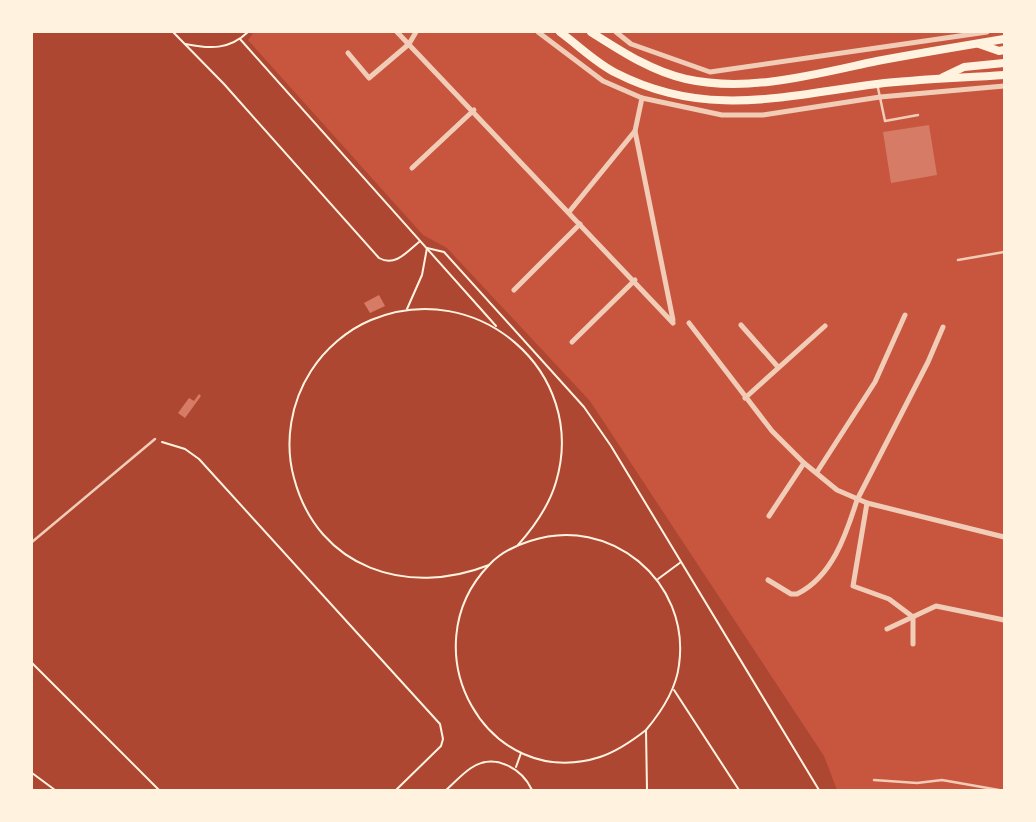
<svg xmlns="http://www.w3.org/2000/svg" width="1036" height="822" viewBox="0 0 1036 822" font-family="Overpass,sans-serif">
	<rect width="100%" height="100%" fill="#c8553d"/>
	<path fill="#ae4732" d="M32,32h222l-6,8 175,195 24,13 143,153 234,355 13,34 -805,-1z"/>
	<g fill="#d67c66">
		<path d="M929,125l8,50 -46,8 -8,-51z"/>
		<path d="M379,295l6,11 -15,7 -6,-10z"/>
		<path d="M199,394l2,2 -16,22 -7,-5 11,-15 5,3z"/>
	</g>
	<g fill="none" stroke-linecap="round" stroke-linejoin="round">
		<g stroke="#fff3e0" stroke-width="2">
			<path d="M173,32l51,52 155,174c16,9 28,-6 40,-16"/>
			<path d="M240,39l256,287"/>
			<path d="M185,44c25,5 44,6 63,-12"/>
			<path d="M407,309l15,-34 5,-27 17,4 140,155 27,39 208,344"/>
			<path d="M162,442l23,7 14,10 241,265 3,15 -2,7 -45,44"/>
			<path d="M489,565c-81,32 -171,4 -195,-87 -10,-36 -3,-76 17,-107 14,-22 36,-41 60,-51 105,-44 218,51 185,162 -7,24 -22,45 -38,63"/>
			<path d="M658,579l23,-17"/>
			<path d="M32,663l127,127"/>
			<path d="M674,690l65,100"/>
			<path d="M646,730c-14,11 -28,21 -46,27 -113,36 -192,-108 -111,-192 11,-12 25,-19 41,-24 79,-27 161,40 149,124 -3,25 -17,46 -33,65l1,60"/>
			<path d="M516,767l5,-14"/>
			<path d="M32,773l23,17"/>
			<path d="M446,790c8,-7 16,-16 25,-22 24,-16 51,1 61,22"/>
		</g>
		<g stroke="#f1ccb7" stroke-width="2.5">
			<path d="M878,88l7,33 33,-6"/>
			<path d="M958,260l46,-8"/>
			<path d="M32,542l123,-103"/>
			<path d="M874,780l43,3 25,-3 57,10"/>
		</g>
		<g stroke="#f1ccb7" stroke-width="5">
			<path d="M397,32l276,291"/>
			<path d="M538,32l65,49 39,17 80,17h41l117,-18 124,-11"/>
			<path d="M616,32l15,12 79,28 277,-40"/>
			<path d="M348,53l21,25 40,-34 7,-12"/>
			<path d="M642,98l-7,33 38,189"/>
			<path d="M412,168l62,-58"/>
			<path d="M569,212l66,-81"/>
			<path d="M514,290l66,-66"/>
			<path d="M689,323l83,108 32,32 33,27 30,13 137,34"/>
			<path d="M741,325l37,42"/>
			<path d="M572,342l63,-62"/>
			<path d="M745,398l80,-72"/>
			<path d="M817,472l58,-90 30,-67"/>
			<path d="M867,503l-14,83 36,13 24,18v27"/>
			<path d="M769,516l35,-53"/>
			<path d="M768,580l23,14h6c35,-17 49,-59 60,-94l71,-138 15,-35"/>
			<path d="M887,629l49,-23 68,14"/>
		</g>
		<g stroke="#fff3e0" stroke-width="8">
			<path d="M560,32c18,13 36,31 56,41 90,46 167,23 261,11 42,-5 85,-6 127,-9"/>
			<path d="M591,32c30,19 60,39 95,47 63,14 130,-5 191,-18 43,-8 85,-15 127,-22"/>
			<path d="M979,44l20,7 5,-1"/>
			<path d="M943,77l21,-10 40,-4"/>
		</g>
	</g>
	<rect width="1036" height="822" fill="none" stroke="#fff3e0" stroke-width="66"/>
</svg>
